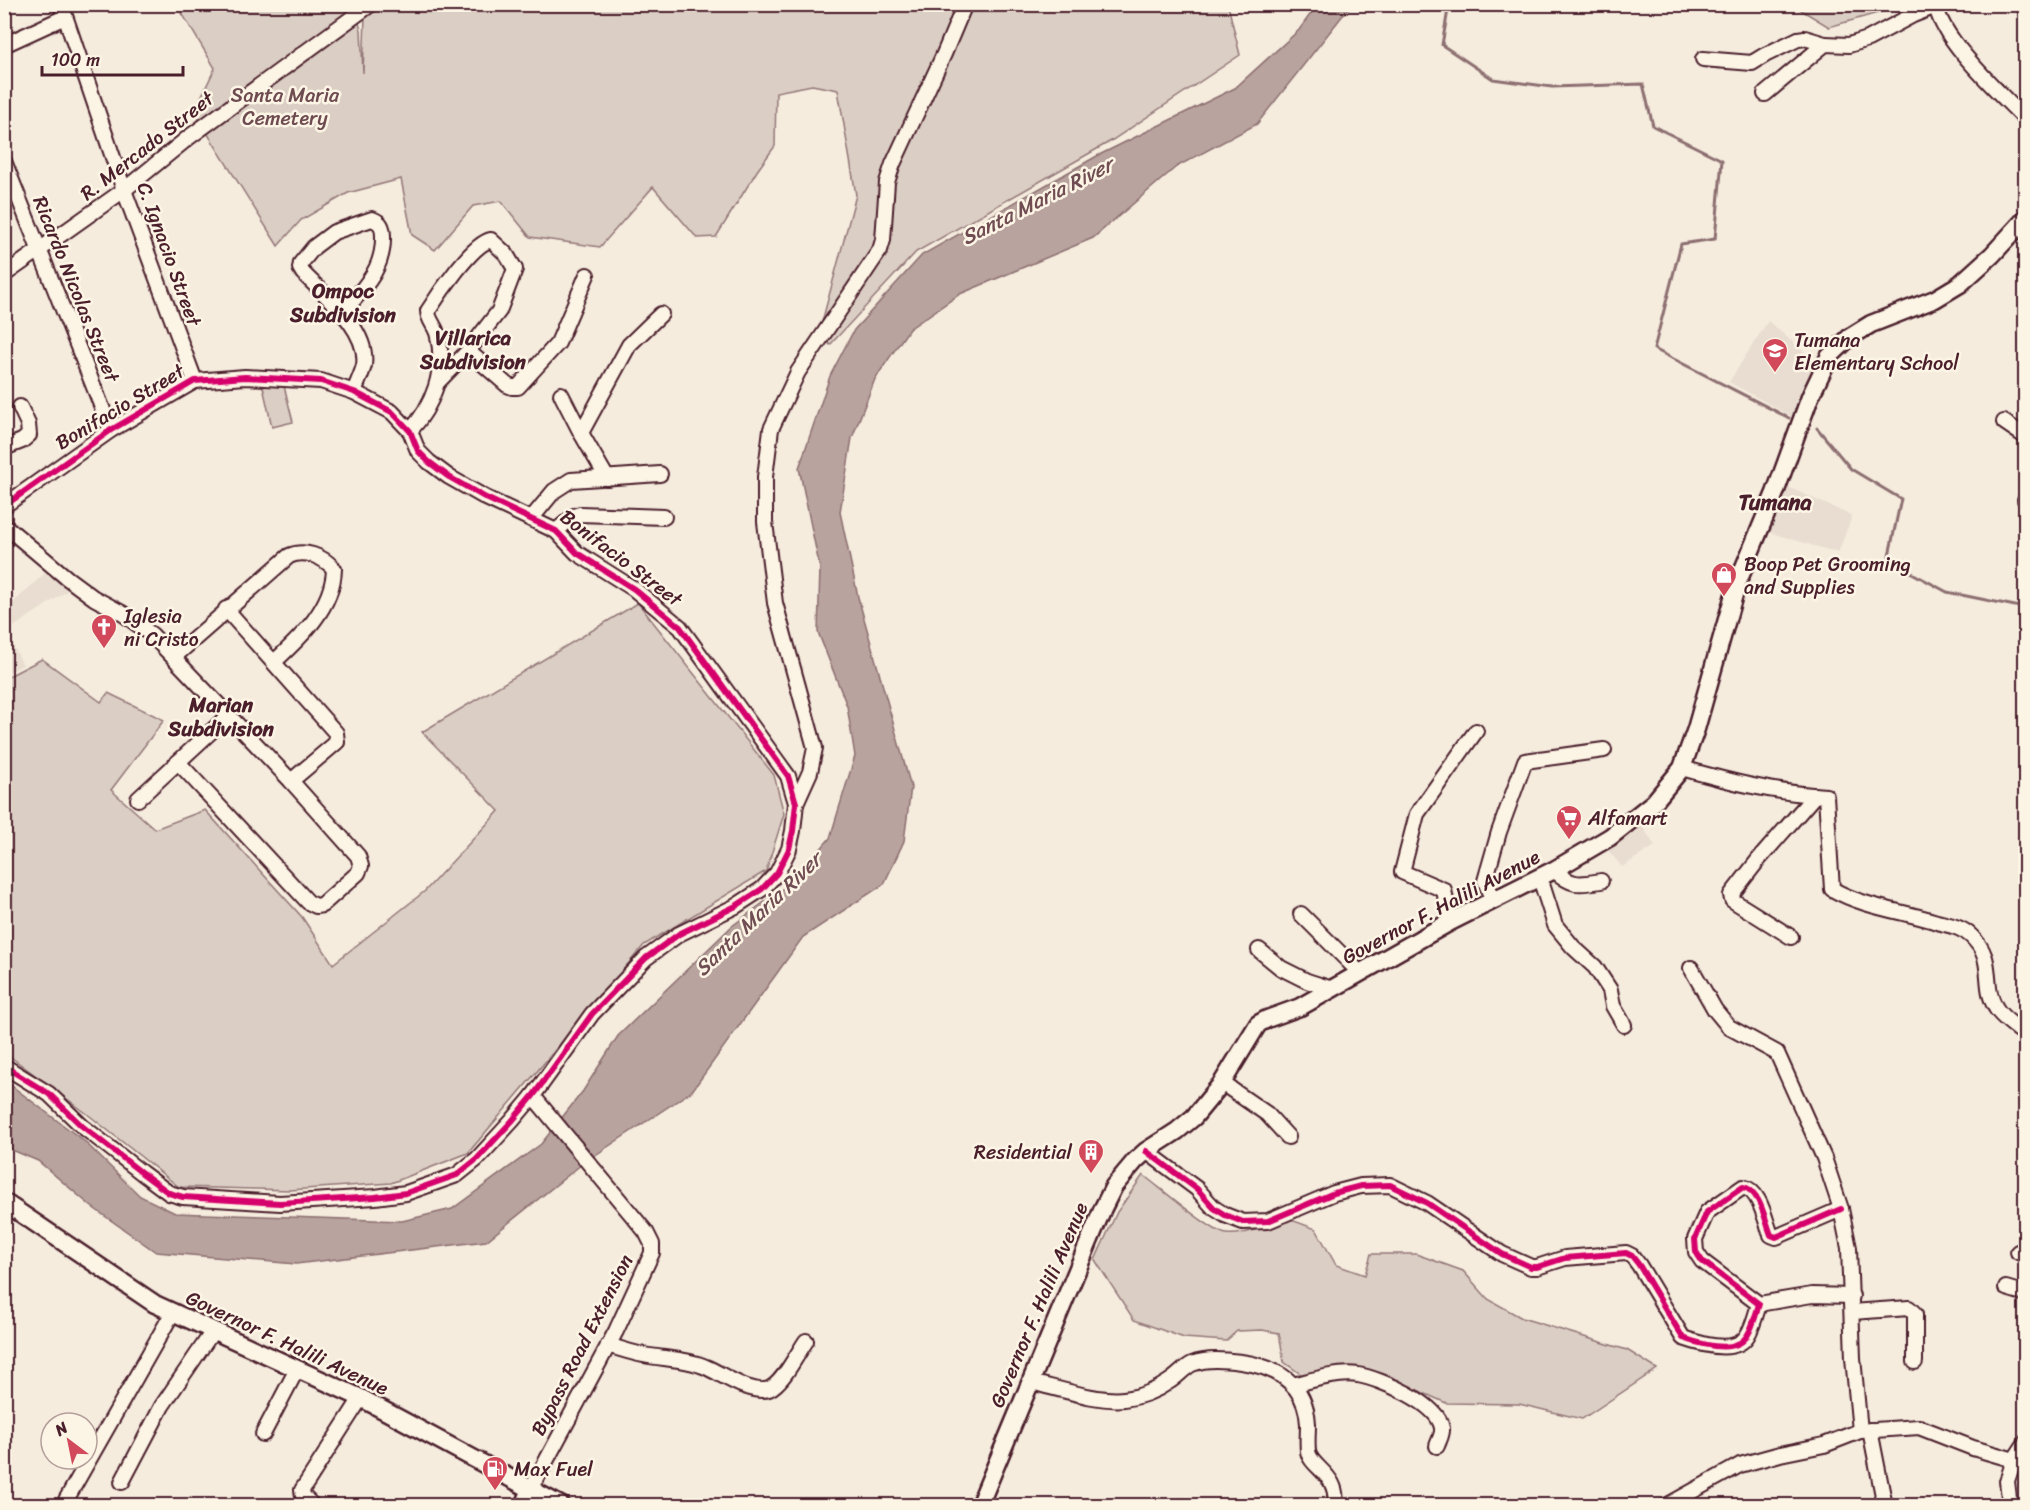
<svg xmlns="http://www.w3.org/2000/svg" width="2030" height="1510" viewBox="0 0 2030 1510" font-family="Sriracha,sans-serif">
	<rect width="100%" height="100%" fill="#f5ecde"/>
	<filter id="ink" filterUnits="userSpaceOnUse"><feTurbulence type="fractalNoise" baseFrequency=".0167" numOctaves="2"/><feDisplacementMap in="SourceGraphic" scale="12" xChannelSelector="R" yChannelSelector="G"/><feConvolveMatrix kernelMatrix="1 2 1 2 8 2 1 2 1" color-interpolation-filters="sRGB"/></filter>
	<g filter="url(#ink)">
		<g fill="#e8ddd0">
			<path d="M1768,321l51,44 -23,54 -67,-37z"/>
			<path d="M1788,487l64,29 -14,37 -70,-21z"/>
			<path d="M47,571l20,20 -61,41 17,33 -18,9v-80l9,8z"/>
			<path d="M1639,821l16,25 -33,21 -16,-19z"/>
		</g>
		<g fill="#dbcec4" stroke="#927678" stroke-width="1.5">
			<path d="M361,4l867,1 12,50 -129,86 -195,111 -86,93 -11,-12 37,-138 -18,-105 -26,-5 -36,7 -1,54 -18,25 -41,66 -19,1 -44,-51 -53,60 -70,-10 -29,-36 -28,5 -38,44 -23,-15 -11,-56 -53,14 -47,27 -23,26 -84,-134 21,-44 -38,-63h177l7,25 2,43 2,-57z"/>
			<path d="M1793,5h106v2l-70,20z"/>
			<path d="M283,382l10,40 -21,5 -9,-40z"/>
			<path d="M638,603l136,172 10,39 -18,57 -122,74 -176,208 -77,30 -101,7 -111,-3 -93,-74 -78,-58h-3v-377l37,-19 59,43 7,-9 56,27 -53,70 44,39 50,-19 97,107 31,47 92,-73 74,-80 -77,-79z"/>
			<path d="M1143,1175c14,10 71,59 84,59 22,2 43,-11 63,-19l4,6 22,8 20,36 29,10 6,-21h45l47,17 25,28 34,19 105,32 30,19 -75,50 -63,-15 -73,-1 -56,-25 -43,-11 -45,8 -18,-13 -5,-29 -17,-3 -25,1 -11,10 -42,-3 -50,-18 -39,-60 22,-48z"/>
		</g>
		<path fill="#b8a39e" stroke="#8c6e70" stroke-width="1.5" d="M1317,5h34l-94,119 -81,43 -83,71 -133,56 -51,35 -34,50 -23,59 -12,74 18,85 53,190 -7,54 -20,43 -81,53 -111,154 -110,73 -96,77 -190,23 -140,-12 -64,-45 -54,-46 -33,-14 -1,-67 80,61 56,55 35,17 227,8 50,-12 89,-65 42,-53 35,-55 114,-110 62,-46 36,-42 25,-82 -8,-50 -29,-74 2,-63 -21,-101 31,-92 24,-46 68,-75 175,-99 138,-68 64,-58z"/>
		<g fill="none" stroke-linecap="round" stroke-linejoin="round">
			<g stroke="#8c6e70" stroke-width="3">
				<path d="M1449,4l-7,41 51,34 59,8 91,-3 10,42 69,34 -7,79 -34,5 -27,105 135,69"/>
				<path d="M1817,428l34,41 50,30 -13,61 59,32 73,15 6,4"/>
			</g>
			<defs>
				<g id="minor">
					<path d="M61,4l63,186 71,191"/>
					<path d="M1936,4c3,34 65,90 90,116"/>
					<path d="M2023,4l3,5"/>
					<path d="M4,45l61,-28"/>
					<path d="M1703,59l49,4 13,-8 33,-16 7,-1 20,6"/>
					<path d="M1765,94l60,-50 24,1 19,-6 45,-24 23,-9"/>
					<path d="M4,161l107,269"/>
					<path d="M4,275l120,-85 64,-52 183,-134"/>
					<path d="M342,313c20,-23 42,-43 41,-76 0,-10 -2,-15 -11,-18l-38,13 -20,15 -13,16 -1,5 3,5c22,23 66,56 61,92 -2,9 -7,18 -10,27"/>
					<path d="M468,351l39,34 5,2h6l40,-44 29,-68"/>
					<path d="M561,394l20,39"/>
					<path d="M2004,422l22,15"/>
					<path d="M410,431c23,-25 36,-60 28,-94 -1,-10 -10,-16 -10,-26 10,-16 45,-68 63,-71l15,14 9,15 -16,42 -31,40 -31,32"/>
					<path d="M4,448l18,-7 7,-6 -1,-11 -8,-17"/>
					<path d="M607,478l-26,-45 48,-88 32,-31"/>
					<path d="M2025,500h1"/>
					<path d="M4,506l107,-76 84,-49 50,-4 76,4 33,11 38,20 18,19 8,20 11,11 20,15 37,21 70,33 21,22 57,36 46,38 108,149 8,27 -3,28 -4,18 -12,24 -15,16 -26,17 -57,28 -33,24 -54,56 -59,82 -21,25 -35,38 -20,16 -51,18 -31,4 -95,6 -97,-6 -14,-4 -27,-20 -60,-47 -33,-32 -45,-28"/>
					<path d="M531,519l23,-28 17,-11 89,-6"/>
					<path d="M4,525l63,53 27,20 28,15 30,22 139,146 67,75 3,10 -3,7 -36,32 -6,1 -8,-4 -130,-140"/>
					<path d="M556,531l18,-15 6,-2 84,3"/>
					<path d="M226,609l110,124 1,9 -46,39"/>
					<path d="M175,656l114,-100c15,-7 34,0 45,13 -1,39 -34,69 -60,93"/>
					<path d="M1682,768c48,14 94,25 144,28l6,93c31,18 70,22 105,33 12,3 25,5 34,14 26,24 10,49 25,72 5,9 15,15 23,22"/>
					<path d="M138,799l91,-84"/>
					<path d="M796,803l14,-31 5,-24 -40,-145 -10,-81v-45l6,-48 27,-57 82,-122 3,-10 4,-58 6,-18 51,-110 21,-50"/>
					<path d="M1554,870c17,16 24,15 47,11"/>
					<path d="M1540,878l15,47 18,22 22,20 15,23 3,16 11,19"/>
					<path d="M1492,899l-7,-18 14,-49 26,-71 79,-11"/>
					<path d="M1301,914l59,59"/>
					<path d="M1450,922l-6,-32 -42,-18 15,-58 59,-83"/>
					<path d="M1791,937l-59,-37 -1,-5 28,-36 56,-64"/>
					<path d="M1259,950l22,18 26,13 25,8"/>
					<path d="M1691,968l24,42 14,17 48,26 47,105 17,51 8,39 4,110 7,73"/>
					<path d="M1222,1083l45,31 21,23"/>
					<path d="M1146,1151l51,38 17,19 11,7 18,7 25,-1 66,-28 27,-7 29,-1 37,18 75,51 29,13h6l28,-9 61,-5 6,3 7,9 44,73c17,6 52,17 64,-2 6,-9 9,-22 12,-32l-57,-43 -6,-9 -1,-13 12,-27 36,-25c17,3 22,33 28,48l5,2 65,-28"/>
					<path d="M2018,1252l8,2"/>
					<path d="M2006,1288l20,6"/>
					<path d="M1759,1304l53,-9 40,1"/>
					<path d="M1852,1312l57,-4 6,6v48"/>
					<path d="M608,1345c12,4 24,8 36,10 21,4 45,4 64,13 15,7 44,27 61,21 14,-6 28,-35 37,-48"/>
					<path d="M1030,1382c27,6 68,20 94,17 17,-2 32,-8 46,-18 8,-5 14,-13 22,-17 15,-6 33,-4 49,-2 37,5 65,22 67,62 0,9 -1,18 0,27 2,17 32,23 27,55"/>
					<path d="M1293,1385c20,-5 44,-13 65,-10 23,4 80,28 84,53 1,6 -3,12 -5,18"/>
					<path d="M1870,1430l15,76"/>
					<path d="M263,1434l34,-65"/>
					<path d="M122,1482l40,-76 51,-75"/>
					<path d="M531,1489l85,-158 36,-78v-9l-6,-12 -113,-136"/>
					<path d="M66,1500l107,-188"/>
					<path d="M313,1506l-10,-10 -1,-6 59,-92"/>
					<path d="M1666,1506l74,-41 40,-11 44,-9 36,-14 59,-4 54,21 41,12"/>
					<path d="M2010,1506l-3,-25 7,-21 12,-18"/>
				</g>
				<g id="major">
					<path d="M4,1202l151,102 206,94 201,108"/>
					<path d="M524,1506l7,-17"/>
					<path d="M979,1506l124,-298 11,-22 21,-25 11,-10 31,-20 17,-14 28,-34 36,-59 9,-5 33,-12 150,-85 104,-52 56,-33 44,-35 28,-34 14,-39 41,-145 38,-91 35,-96 19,-40 21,-20 21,-13 64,-25 25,-15 32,-29 34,-37"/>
				</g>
			</defs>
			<use href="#minor" stroke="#4a1f2b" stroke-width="18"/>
			<use href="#major" stroke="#4a1f2b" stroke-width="21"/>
			<use href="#minor" stroke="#fcf5e5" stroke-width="14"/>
			<use href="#major" stroke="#fcf5e5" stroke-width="16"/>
			<defs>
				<g id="cycleway">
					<path d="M4,506l107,-76 84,-49 50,-4 76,4 33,11 38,20 18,19 8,20 11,11 20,15 37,21 70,33 21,22 57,36 46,38 108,149 8,27 -3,28 -4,18 -12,24 -15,16 -26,17 -57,28 -33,24 -54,56 -59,82 -21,25 -35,38 -20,16 -51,18 -31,4 -95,6 -97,-6 -14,-4 -27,-20 -60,-47 -33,-32 -45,-28"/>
					<path d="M1146,1151l51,38 17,19 11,7 18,7 25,-1 66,-28 27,-7 29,-1 37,18 75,51 29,13h6l28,-9 61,-5 6,3 7,9 44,73c17,6 52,17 64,-2 6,-9 9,-22 12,-32l-57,-43 -6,-9 -1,-13 12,-27 36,-25c17,3 22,33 28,48l5,2 65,-28"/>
				</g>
			</defs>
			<use href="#cycleway" stroke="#fcf5e5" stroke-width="10"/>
			<use href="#cycleway" stroke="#d6006c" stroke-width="6"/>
		</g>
	</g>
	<defs>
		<symbol id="school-pin" viewBox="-11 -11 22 30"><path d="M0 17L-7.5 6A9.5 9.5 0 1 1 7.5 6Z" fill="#d1495b" stroke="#fcf5e5"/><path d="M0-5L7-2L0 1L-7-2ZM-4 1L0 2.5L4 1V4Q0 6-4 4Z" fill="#fff"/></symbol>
		<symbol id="shop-pin" viewBox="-11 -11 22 30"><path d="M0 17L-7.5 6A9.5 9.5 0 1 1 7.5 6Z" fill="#d1495b" stroke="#fcf5e5"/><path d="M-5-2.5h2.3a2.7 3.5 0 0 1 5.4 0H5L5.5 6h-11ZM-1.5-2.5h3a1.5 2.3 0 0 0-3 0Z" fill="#fff"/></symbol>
		<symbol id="church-pin" viewBox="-11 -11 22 30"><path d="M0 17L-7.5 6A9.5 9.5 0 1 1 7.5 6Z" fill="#d1495b" stroke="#fcf5e5"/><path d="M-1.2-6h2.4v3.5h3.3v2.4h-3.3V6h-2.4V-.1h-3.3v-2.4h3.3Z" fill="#fff"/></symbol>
		<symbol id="supermarket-pin" viewBox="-11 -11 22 30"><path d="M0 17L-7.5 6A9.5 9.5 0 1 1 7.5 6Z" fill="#d1495b" stroke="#fcf5e5"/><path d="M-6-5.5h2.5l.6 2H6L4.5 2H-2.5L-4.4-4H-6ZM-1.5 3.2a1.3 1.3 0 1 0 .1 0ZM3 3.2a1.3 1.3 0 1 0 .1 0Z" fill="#fff"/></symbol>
		<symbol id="building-pin" viewBox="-11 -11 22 30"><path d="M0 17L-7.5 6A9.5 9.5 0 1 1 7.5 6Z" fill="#d1495b" stroke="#fcf5e5"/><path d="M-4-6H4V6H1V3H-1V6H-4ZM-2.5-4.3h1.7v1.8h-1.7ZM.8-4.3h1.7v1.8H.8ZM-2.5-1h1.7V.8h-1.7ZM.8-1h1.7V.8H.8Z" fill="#fff"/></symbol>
		<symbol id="fuel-pin" viewBox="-11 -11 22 30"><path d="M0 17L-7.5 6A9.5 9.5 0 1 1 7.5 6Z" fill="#d1495b" stroke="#fcf5e5"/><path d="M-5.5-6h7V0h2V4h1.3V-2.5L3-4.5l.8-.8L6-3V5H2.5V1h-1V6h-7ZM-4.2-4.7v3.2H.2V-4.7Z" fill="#fff"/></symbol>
	</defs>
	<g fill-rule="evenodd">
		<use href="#school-pin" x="1760" y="336" width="30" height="40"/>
		<use href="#shop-pin" x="1709" y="560" width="30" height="40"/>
		<use href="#church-pin" x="89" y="612" width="30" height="40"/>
		<use href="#supermarket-pin" x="1554" y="803" width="30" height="40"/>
		<use href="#building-pin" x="1076" y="1137" width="30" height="40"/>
		<use href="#fuel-pin" x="480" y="1454" width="30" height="40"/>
	</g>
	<g text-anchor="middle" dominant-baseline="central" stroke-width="5" stroke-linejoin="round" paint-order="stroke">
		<g font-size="20" fill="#6e4b51" stroke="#fcf5e5">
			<text x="285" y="95">Santa Maria<tspan x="285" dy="23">Cemetery</tspan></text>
		</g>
		<g font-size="20" fill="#4a1f2b" stroke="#fcf5e5">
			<text transform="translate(147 146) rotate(-38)">R. Mercado Street</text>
			<text transform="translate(169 254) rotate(70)">C. Ignacio Street</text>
			<text transform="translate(76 289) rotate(68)">Ricardo Nicolas Street</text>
			<text transform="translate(120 407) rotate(-31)">Bonifacio Street</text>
			<text transform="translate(621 558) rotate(37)">Bonifacio Street</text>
			<text transform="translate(1441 907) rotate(-28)">Governor F. Halili Avenue</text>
			<text transform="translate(1039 1305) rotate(-67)">Governor F. Halili Avenue</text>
			<text transform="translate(287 1343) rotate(25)">Governor F. Halili Avenue</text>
			<text transform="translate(582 1345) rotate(-63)">Bypass Road Extension</text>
		</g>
		<g font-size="20" fill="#4a1f2b" stroke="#fcf5e5" text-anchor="start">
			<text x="1794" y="340">Tumana<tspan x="1794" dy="23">Elementary School</tspan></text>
			<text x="1744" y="564">Boop Pet Grooming<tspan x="1744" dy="23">and Supplies</tspan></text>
			<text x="124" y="616">Iglesia<tspan x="124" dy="23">ni Cristo</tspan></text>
			<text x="1588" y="818">Alfamart</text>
			<text x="1072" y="1152" text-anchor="end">Residential</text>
			<text x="514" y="1469">Max Fuel</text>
		</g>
		<g font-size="21" font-style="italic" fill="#704d53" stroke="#fcf5e5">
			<text transform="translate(1037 201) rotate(-27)">Santa Maria River</text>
			<text transform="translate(758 914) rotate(-44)">Santa Maria River</text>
		</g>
		<g font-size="21" font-weight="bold" fill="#4a1f2b" stroke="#fcf5e5">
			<text x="343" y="291">Ompoc<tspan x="343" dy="24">Subdivision</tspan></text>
			<text x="473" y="338">Villarica<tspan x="473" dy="24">Subdivision</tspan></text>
			<text x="221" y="705">Marian<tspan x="221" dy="24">Subdivision</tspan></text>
		</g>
		<g font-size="22" font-weight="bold" fill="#4a1f2b" stroke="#fcf5e5">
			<text x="1775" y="502">Tumana</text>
		</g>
	</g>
	<rect width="2030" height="1510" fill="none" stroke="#fcf5e5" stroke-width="24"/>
	<rect x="12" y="12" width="2006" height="1486" fill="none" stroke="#4a1f2b" stroke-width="2" filter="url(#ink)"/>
	<g transform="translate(69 1441) rotate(328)"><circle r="28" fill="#fcf5e5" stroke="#b59f9b" stroke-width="1.5"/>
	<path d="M0-4.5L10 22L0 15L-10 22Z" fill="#d1495b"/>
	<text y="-9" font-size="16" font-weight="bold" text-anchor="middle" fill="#4a1f2b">N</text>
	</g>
	<path d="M42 66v9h141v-9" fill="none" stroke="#4a1f2b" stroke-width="3"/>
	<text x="51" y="66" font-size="18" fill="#4a1f2b" stroke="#fcf5e5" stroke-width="4.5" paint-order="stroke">100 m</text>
</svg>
